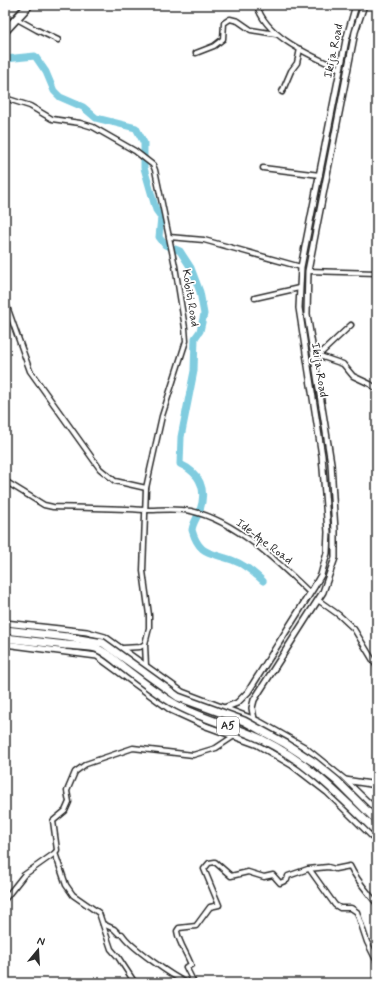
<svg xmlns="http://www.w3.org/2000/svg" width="382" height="988" viewBox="0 0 382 988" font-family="Mynerve,sans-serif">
	<rect width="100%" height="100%" fill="#fff"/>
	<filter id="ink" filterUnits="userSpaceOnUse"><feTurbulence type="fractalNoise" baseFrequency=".025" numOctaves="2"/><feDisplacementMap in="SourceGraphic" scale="8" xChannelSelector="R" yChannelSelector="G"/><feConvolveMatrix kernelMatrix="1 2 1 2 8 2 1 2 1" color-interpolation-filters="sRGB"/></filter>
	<g filter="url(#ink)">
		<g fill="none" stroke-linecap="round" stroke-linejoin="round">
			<path stroke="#80ccdf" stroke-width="7" d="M5,59l30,-3 11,16 8,19 6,6 23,10 13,11 40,10 8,15v25l12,42 5,7 -2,20 6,8 15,6 11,17 9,24 4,22 -4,17 -5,7 -1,33 -13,66 -1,27c20,9 27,25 20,46 -2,7 -7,12 -8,20 7,25 18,22 40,30 12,4 21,12 31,21"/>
			<defs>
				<g id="minor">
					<path d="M257,5c8,32 55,51 83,64"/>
					<path d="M17,19l20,11 21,10"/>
					<path d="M196,53l18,-7 9,-7 1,-16 6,-4 8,2 13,9 25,4"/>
					<path d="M282,92l9,-21 6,-8 3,-14"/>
					<path d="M5,98l25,8 22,13 28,4 13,4 42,24 18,14 2,5 20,96 10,62 1,13 -24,75 -16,72 -3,83 6,44v13l-4,16 1,22"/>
					<path d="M263,168l57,7"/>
					<path d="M169,237l35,3 97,27"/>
					<path d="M308,271l69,2"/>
					<path d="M255,298l44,-10"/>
					<path d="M5,301l25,70 70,98 15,12 31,7"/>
					<path d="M314,354l29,10 10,12 17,8 7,5"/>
					<path d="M319,355l32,-30"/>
					<path d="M5,481l39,24 9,2c31,1 61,1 92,3 15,0 31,-2 46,1 45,10 87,51 119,82"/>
					<path d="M318,600l21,15 15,14 23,38"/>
					<path d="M123,648l17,-1 5,-3"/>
					<path d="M310,870l25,35 5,3h11l6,4 10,30 10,20"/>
					<path d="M5,899l19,-24 31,-22"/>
					<path d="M103,924l11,5 5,5h3c8,13 50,42 65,49"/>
					<path d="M135,983l-17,-26 -7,-8 -12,-36 -26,-18 -7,-10 -11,-32 2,-3 -4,-29 12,-10 4,-9 -2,-11 8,-19 11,-8 47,-16 60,7 23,-7 18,-12"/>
					<path d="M194,983l-8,-16 5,-2c-4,-12 -12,-21 -14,-34l2,-3 17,-2 14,-19 9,-2 -15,-36 5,-6 6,-1 16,14 17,-4 16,5 9,-2 7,8 7,-3 1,-4 20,-7 20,-2 7,2 15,-3c7,15 17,25 27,38"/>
				</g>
				<g id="tertiary">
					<path d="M5,623l82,9 18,5 77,55 76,29 46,26 41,33 32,31"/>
					<path d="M5,644l92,12 74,54 35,16 52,19 34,20 35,27 50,49"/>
					<path d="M224,708l13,-5 11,-11 66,-105 7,-12 6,-22 1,-21 -6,-76 -23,-148 2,-41 45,-227 10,-35"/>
					<path d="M254,719l-2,-11 2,-8 69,-108 12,-34v-27l-4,-68 -24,-149 1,-43 47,-239 9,-27"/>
					<path d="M345,780l32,5"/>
				</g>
				<g id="primary">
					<path d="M5,18l12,-13"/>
					<path d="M5,31l24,-26"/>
				</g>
				<g id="trunk">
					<path d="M5,630l62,7"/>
					<path d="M5,638l61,7"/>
				</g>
			</defs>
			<use href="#minor" stroke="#2b2b2b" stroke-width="7"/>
			<use href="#tertiary" stroke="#2b2b2b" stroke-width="8"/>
			<use href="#primary" stroke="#2b2b2b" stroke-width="10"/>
			<use href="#trunk" stroke="#2b2b2b" stroke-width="10"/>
			<use href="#minor" stroke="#fff" stroke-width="4"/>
			<use href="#tertiary" stroke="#fff" stroke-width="5"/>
			<use href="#primary" stroke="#fff" stroke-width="7"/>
			<use href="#trunk" stroke="#fff" stroke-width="7"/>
			<defs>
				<g id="trunk-bridge">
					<path d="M67,637l36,6 75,54 66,24 42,23 29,19 22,18 40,40"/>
					<path d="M66,645c10,1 21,1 30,3 10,4 19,12 27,19 17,13 34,27 52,37 28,16 61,22 90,37 44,22 77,57 112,91"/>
				</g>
			</defs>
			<use href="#trunk-bridge" stroke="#2b2b2b" stroke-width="10" stroke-linecap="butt"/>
			<use href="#trunk-bridge" stroke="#fff" stroke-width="7"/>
		</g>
	</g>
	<g text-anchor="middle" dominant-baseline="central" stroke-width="3.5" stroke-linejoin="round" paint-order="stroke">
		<rect fill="#fff" stroke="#6b6b6b" stroke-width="1" x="217" y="717" width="22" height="18" rx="3"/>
		<g font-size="11" font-weight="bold" fill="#2b2b2b">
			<text x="228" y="726">A5</text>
		</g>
		<g font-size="12" fill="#2b2b2b" stroke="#fff">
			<text transform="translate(334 51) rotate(-78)">Ikija Road</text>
			<text transform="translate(190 298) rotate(81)">Kobiti Road</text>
			<text transform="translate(319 370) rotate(81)">Ikija Road</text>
			<text transform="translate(264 542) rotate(37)">Ide-Ape Road</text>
		</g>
	</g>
	<rect width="382" height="988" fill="none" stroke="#fff" stroke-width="20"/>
	<rect x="10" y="10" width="362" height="968" fill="none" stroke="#2b2b2b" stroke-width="1.5" filter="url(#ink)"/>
	<g transform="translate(38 950) rotate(18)" stroke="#ffffff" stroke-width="3" paint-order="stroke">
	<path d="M0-3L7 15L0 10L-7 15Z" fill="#2b2b2b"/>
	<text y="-6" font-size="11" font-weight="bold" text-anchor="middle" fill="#2b2b2b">N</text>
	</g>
</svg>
